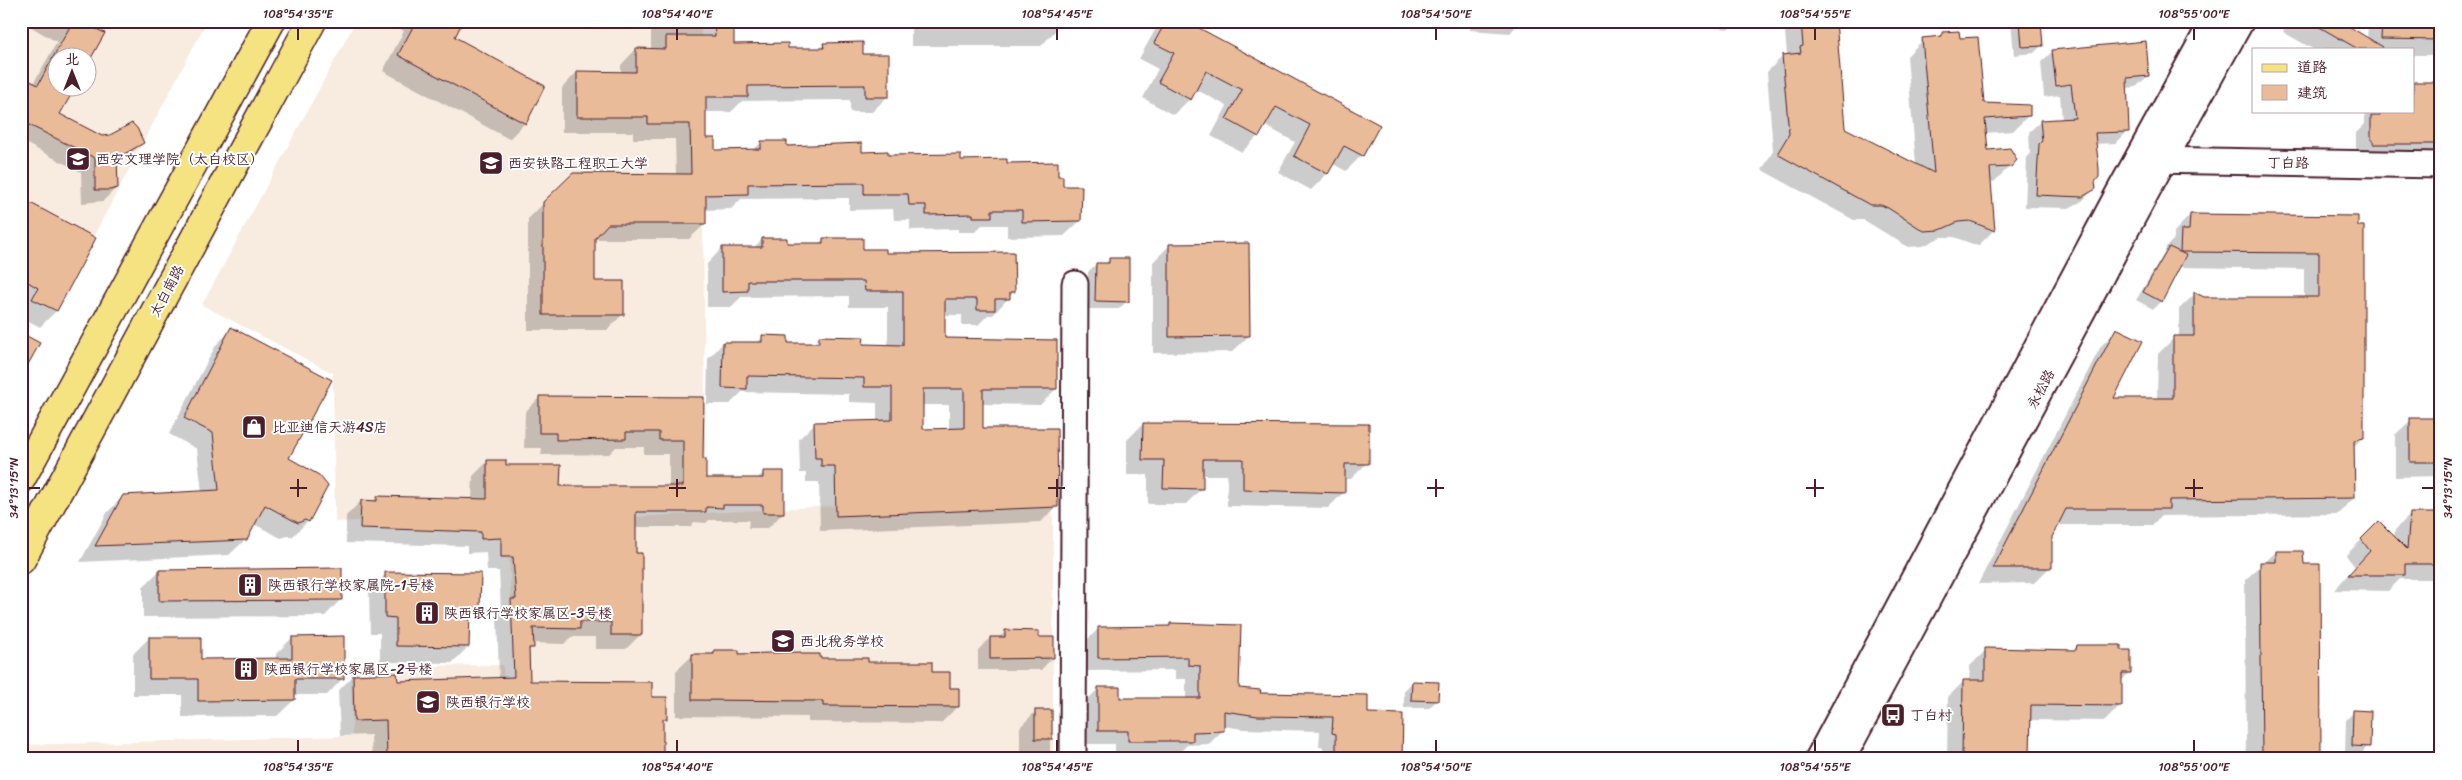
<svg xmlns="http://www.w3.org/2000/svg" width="2462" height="780" viewBox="0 0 2462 780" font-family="Sriracha,'LXGW WenKai TC',sans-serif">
	<rect width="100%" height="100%" fill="#fff"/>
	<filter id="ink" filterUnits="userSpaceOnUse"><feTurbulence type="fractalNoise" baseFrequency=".02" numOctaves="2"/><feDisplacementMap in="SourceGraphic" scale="10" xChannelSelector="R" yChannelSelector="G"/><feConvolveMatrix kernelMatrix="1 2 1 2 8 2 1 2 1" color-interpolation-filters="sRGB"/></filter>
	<g filter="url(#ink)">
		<g fill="#f8ebe0" fill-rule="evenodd">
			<path d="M21,21h186l-128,243 -58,-34zM58,58h30v30h-30z"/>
			<path d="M356,21h345l5,486 -371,15 -2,-149 -131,-68z"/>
			<path d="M1053,494v265h-536l-9,-235z"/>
			<path d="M503,665l4,94h-486v-14l331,-9 -1,-69z"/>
		</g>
		<path fill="#abde9f" stroke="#7a7e65" d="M152,753l1,6h-132v-1z"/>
		<g fill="#0003" fill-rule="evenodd">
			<path d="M21,21h75l-3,7 10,5 -15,28v-3h-30v30h15l-15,27 44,22 40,6 -14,13 -12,7 1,24 -14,14 -21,2 -1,-31 -60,-31v-64l12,7 24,-42z"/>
			<path d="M385,21h77l-9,17 72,85 -16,16 -126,-68 21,-40z"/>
			<path d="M567,21h166v24l54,5 32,-1 5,-5 38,11 26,41 -16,16h-22v-12l-108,1 -11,11h-26v28l8,11 40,-1 9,-8 24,5 101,10 118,7 51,13 24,44 -16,15 -57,1v-12h-25l-7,7h-17v-3l-48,1v-10h-16l-1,-11 -44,1v-12l-108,1 -10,10 -26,1v14l-16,15h-95v43l29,32 -16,16h-79v-111l45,-45 103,1 -1,-36h-42v-7h-71v-44l15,-16 44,1v-8l15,-16 15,1v-22l-84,1z"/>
			<path d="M911,21h144v10l-14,15h-130z"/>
			<path d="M1164,21h20l178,134 -16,16 -13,-7 -6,10 -16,16 -33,-18 17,-30 -31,-17 -6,11 -16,16 -31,-16 16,-30 -32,-17 -5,10 -17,16 -30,-17 15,-29 -19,-10 16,-29z"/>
			<path d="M1471,21h80l-4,4 -28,-2 -9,10 -40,-3z"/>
			<path d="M1652,21h90l-8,2 -5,6z"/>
			<path d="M1784,21h51l9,108 72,36 -9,-109 16,-16 16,-2 4,-4 16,6 24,64 46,11 -16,16 -28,2 2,19 23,14 -16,16h-4l4,48 -16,16 -24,-9h-13l-18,9 -15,1 -44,-27h-10l-92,-50 11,-19 -6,-79 16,-16 4,-1zM1996,166v3h-13z"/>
			<path d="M2011,21h29l2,24 -8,8 -20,2z"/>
			<path d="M2288,21h56l-2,3 25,15 1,-14 3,-4h70v34h-28v-6h-47l1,-10 -10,10h-44l-30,-17z"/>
			<path d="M2053,51l95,25 -12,11 -10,1 2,43 -12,12 -21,1 -1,45 -12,12 -13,7 -44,-1 2,-50 3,-4 -1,-21 12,-11 21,-1 -2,-25 -16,2 -3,-35z"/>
			<path d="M2441,84v75l-85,-4v-22l9,-9v-13h48z"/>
			<path d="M21,199l74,40 -39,72 -16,16 -19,-10 2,-13 -2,-1z"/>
			<path d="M2190,215l166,2 7,221 -10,9 1,51 -16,16 -177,2 -9,9h-95l-7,12v30l-16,16 -56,1 123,-238 16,-16 -5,69h45l1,-45 16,-16h5v-29l16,-15 8,4h101v-29l-126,-2 -17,34 -8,8 -17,-9 29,-48 1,-5 8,-8v-7z"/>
			<path d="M762,239l24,5h32l6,-5 190,53 -21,23h-5l-10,10h-16v-10h-18v24l112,50 -16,16 -58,-1v26l75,76 -16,16 -221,9 -1,-49h-13v-9h-6l-1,-34 16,-16 62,-1v-19l-28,-1v-8l-107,-2 -12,12h-23l1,-45 15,-16 33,1 7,-7 24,7h26l7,-7 42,8 26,1v-39h-39v-11l-108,1 -10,10h-24v-43l15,-16h32zM922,405h27v24l-27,1z"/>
			<path d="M1170,245l79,91 -17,16 -79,1v-91z"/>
			<path d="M1110,259l17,42 -8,8h-32l1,-37 8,-8h9z"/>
			<path d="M232,329l56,130 20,62 -16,16 -4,-1 -7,2 -27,-14 -8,15 -17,16 -149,7 27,-49 16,-17 79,-4 -5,-43 -28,-15 47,-89z"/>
			<path d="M540,397l162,1v62l3,20h51l8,-8 19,41 -15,15h-20l1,-8h-40l-3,3 -12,-1 -4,5h-55l6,107 -15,15h-30v-12h-25l-7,7 -32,-1v4l-4,5 1,30 122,16 15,20 -4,4v37h-290l-1,-24 -31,1 -2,-45 15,-15 43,7 103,-4 -2,-64 4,-4 -2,-40h-12l-1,-19 -19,1v-7l-121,-3v-27l15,-15 11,1 5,-5 95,3 1,-24 15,-15 71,26h110v-33h-25v-7h-28l-7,7 -68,1 1,-7h-18l1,-36z"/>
			<path d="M2411,420h30v56l-46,1v-42z"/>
			<path d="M1143,424l224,39 -16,16h-7v13l-16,16 -101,-2v-31h-25v13l-16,16h-38v-29h-21v-35z"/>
			<path d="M2410,515h31v64h-41l-12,12 -54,-1 21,-23 -9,-12 33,-32 15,15 1,-8z"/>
			<path d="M2276,552l44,202 -5,5h-69l-1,-179z"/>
			<path d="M159,571l182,28 -16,17 -182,1v-30z"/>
			<path d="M386,574l93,35 -11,10v28l-16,16 -72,-1v-29h-10l-1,-43z"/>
			<path d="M1170,624l68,65 128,26 35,39 164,-1v6h-242v-12h-4l1,-16 -77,-2 -20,-3v4l-14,14 -22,1 -9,9h-63v-10h-30v-42l14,-14 20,11h67v-20h-11v-9l-90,1v-29l14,-14h68z"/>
			<path d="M1005,632l33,6 15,19 -12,13h-63v-20l12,-12h9z"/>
			<path d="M149,638l51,22h76v-6l16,-16 51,40 -16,17h-33v5l-17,16 -95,1v-22h-49v-41z"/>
			<path d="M2077,646l53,26 -9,9v24l-16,16 -76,-1v39h-82l1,-62 16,-16h5l1,-15 16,-16 86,1z"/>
			<path d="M715,651l22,5h36l4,-4 42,3v4l111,14 18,16 10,17 -17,17 -133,-1v-5l-132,-1v-45l17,-16h18z"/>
			<path d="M1412,682l25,18 -8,8h-25v-17z"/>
			<path d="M21,683h4l-4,15z"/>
			<path d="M1036,711h14v48h-30v-32z"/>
			<path d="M2354,712l14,34 -8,9 -15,-1 1,-34z"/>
		</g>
		<g fill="#e9bb99" stroke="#4a1f2b" fill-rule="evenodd">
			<path d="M73,21h25l-4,7 11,5 -14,25h-33v30h17l-15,26 42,22 8,-1 22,-12 5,5 7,15 -27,15 1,30 -8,2h-15v-32l-74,-37v-45l17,9z"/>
			<path d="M416,21h47l-8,16 90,49 -19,38 -128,-69z"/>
			<path d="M714,21h20v23l54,-1v5h36l-1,-5 40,-1v12h26v43h-24v-12l-117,1v11h-42v41h9v12l46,-1v-8h26v5l75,-3v9l26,-1v4l73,-1v6l46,-1v4l51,-1v14h5v10h19l-1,35 -59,1v-12h-30v7h-19v-3l-47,1v-10h-17l-1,-11h-44v-11l-116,1v10l-42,1v29h-98l-13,14v43h29v34h-81v-113l30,-29 118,1 -1,-50h-42v-7h-71v-46l59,1v-24l30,1v-13h49z"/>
			<path d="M1166,21h20l194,104 -17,31 -19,-10 -16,28 -34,-18 16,-31 -34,-18 -17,30 -33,-18 16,-29 -36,-19 -15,29 -33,-18 16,-29 -20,-10z"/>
			<path d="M1801,21h35l9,107 89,45 -12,-135 20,-2v-4l17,-1 1,7 18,-1 6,66 46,2v11l-45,3 3,31 22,-2 7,12 -6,7 -21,1 5,63 -25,-10 -12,1 -18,8 -16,1 -36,-23 -7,-3h-11l-93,-51 12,-20 -7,-79 19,-2 -1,-6 3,-1z"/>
			<path d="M2020,21h21l2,25 -21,1z"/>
			<path d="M2309,21h31l43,26 -1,2h-24z"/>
			<path d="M2382,21h59v19l-60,-1z"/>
			<path d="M2146,41l3,35 -22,2 2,54 -34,1 4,36v8l-4,5 1,7 -14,8 -46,-2 3,-51 3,-3 -2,-21 35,-2 -4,-34 -15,2 -4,-36z"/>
			<path d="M2413,82h28v62h-68v-4h-2v-24h9v-5h33z"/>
			<path d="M21,198l75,40 -39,73 -25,-12 6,-11 -17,-10z"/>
			<path d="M2190,214l168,2v10h6v212l-10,2 1,58 -186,2v9h-103l-14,28v31h-59l123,-240 27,13 -29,57h59v-62h21v-44l10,5h115v-44l-139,-1 1,-22h8z"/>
			<path d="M762,238h25v5h36v-5h40v11h23v4l128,-1 1,40h-5v7h-15v11h-18v-11h-32v39l112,2v49h-74v39h74l1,79 -222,9 -1,-50h-14v-8h-6l-1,-36 78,-2v-33h-28v-9l-117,-2v13l-25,-1 1,-46h39v-7l26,1v7h31v-7l45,1 -1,7 40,1v-54h-38l-1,-10h-116v10l-26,1v-45h40zM923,389h41v39l-41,1z"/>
			<path d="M1249,243l1,93 -81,1v-93z"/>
			<path d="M2169,247l17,8 -24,47 -19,-10z"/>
			<path d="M1109,258h20v44l-34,-1 1,-38h13z"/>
			<path d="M231,327l101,53 -43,78 30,17 9,11 -19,36 -4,-2 -7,3 -33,-18 -18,35 -152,6 28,-51 96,-5 -6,-57 -29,-15z"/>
			<path d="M21,333l19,10 -19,34z"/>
			<path d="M539,396l165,1 -1,62h3v19h57v-7h21v42h-21v-8h-40v3l-17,-1v5h-70v41h6v82h-31v-13h-31v7l-47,-1 1,20h-5l1,33 122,1v15h15v22h-4v40h-276l-1,-39 -32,1 -1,-46 44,-2 1,8 116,-4 -3,-78h5l-3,-42h-12v-19l-20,1v-7l-121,-4 1,-28 16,1v-5l110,3v-39h19v5h55l-1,21h123v-46h-24v-8h-33v7l-70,1v-7h-17z"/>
			<rect x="2410" y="418" width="31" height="44"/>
			<path d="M1143,423l226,1v40h-24v29l-102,-3v-31h-40v30l-40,-1 1,-28h-22z"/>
			<path d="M2410,513h30l1,51h-36v11h-57l22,-24 -9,-12 18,-18 28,28z"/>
			<path d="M2276,551h27l1,13h16l1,190 -59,1 -2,-193h16z"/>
			<path d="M342,568v32l-183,1v-31z"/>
			<path d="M385,572l96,1 -1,36h-10l-1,38 -73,-1v-28l-11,-1z"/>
			<path d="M1170,623l71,2 -2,63 22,2 -1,3 108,2v18l35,1 -1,45h-66v-25l-4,-1 1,-16 -75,-1 -34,-5v20l-31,1v9h-65v-10h-30v-44h22v11h80v-32l-12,-1v-8l-90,1v-31l72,-1z"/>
			<path d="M1005,630l34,1v6h15v21l-64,1v-22h15z"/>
			<path d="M344,636v43h-49v21l-97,1v-22h-49v-42h52v22l91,-1v-21z"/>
			<path d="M2077,645h44v5h10v23h-9v33l-91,-1 -1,54h-68l1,-79h22v-32l91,2z"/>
			<path d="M714,650h25v4l62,-2v2h19v4h48v4h64v10h18v16h9v19l-136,-1v-5l-131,-1v-46h22z"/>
			<path d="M1412,681l27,1 -1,19 -27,-1z"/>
			<rect x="1035" y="710" width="17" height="29"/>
			<path d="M2353,710l18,1 -1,36 -18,-1z"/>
		</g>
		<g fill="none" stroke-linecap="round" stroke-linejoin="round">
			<defs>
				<g id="minor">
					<path d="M2149,160l292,5"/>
					<path d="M1073,759l2,-475"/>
					<path d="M1818,759l300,-565 95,-173"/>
					<path d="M1842,759l321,-598 78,-140"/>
				</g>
				<g id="major">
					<path d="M21,479l250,-458"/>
					<path d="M21,560l291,-539"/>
				</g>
			</defs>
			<use href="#minor" stroke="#4a1f2b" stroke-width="29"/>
			<use href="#major" stroke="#4a1f2b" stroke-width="31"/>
			<use href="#minor" stroke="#fff" stroke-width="25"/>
			<use href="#major" stroke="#f5e382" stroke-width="28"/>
		</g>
	</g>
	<path fill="none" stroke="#4a1f2b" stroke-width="2" d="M298,28v12M677,28v12M1057,28v12M1436,28v12M1815,28v12M2194,28v12M298,479v18M677,479v18M1057,479v18M1436,479v18M1815,479v18M2194,479v18M28,488h12M290,488h17M669,488h17M1048,488h17M1427,488h17M1806,488h18M2185,488h18M2422,488h12M298,740v12M677,740v12M1057,740v12M1436,740v12M1815,740v12M2194,740v12"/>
	<defs>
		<symbol id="university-square" viewBox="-11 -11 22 22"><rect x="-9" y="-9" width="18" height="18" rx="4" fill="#4a1f2b" stroke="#fff"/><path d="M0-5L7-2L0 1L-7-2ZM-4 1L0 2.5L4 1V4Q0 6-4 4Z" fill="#fff"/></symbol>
		<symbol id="shop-square" viewBox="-11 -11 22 22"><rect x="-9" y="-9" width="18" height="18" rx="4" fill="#4a1f2b" stroke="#fff"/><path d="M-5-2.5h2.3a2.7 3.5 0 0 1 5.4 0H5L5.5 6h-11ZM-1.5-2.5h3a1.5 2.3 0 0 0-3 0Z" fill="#fff"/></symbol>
		<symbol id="building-square" viewBox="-11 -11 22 22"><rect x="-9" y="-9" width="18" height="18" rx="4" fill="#4a1f2b" stroke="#fff"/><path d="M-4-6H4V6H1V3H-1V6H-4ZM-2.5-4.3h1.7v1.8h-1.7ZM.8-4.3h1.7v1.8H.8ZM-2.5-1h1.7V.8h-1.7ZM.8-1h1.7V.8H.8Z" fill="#fff"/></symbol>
		<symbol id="bus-square" viewBox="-11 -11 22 22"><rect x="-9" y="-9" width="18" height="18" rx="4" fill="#4a1f2b" stroke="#fff"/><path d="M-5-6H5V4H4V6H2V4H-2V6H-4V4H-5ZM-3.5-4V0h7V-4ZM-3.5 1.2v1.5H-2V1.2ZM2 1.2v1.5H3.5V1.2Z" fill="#fff"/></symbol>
	</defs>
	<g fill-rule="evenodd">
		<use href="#university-square" x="64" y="145" width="28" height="28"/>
		<use href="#university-square" x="477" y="149" width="28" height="28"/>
		<use href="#shop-square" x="240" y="413" width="28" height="28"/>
		<use href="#building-square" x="236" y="571" width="28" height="28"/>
		<use href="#building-square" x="413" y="599" width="28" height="28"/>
		<use href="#university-square" x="769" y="627" width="28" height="28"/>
		<use href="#building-square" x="232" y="655" width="28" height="28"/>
		<use href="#university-square" x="414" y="688" width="28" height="28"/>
		<use href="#bus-square" x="1879" y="701" width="28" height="28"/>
	</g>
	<g text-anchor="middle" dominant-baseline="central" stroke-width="4" stroke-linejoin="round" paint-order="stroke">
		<g font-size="14" fill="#4a1f2b" stroke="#fff" text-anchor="start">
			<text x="96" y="159">西安文理学院（太白校区）</text>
			<text x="508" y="163">西安铁路工程职工大学</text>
			<text x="272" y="427">比亚迪信天游4S店</text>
			<text x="268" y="585">陕西银行学校家属院-1号楼</text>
			<text x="444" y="613">陕西银行学校家属区-3号楼</text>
			<text x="800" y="641">西北税务学校</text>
			<text x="264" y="669">陕西银行学校家属区-2号楼</text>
			<text x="446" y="702">陕西银行学校</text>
			<text x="1910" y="715">丁白村</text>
		</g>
		<g font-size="14" fill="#4a1f2b" stroke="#fff">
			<text transform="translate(2288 163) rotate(1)">丁白路</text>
			<text transform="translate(167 291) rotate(-62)">太白南路</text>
			<text transform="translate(2041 389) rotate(-62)">永松路</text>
		</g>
	</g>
	<rect width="2462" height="780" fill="none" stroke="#fff" stroke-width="55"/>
	<rect x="2252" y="48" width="162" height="65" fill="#ffffff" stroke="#b7a5aa"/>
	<rect x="2262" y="64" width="25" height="8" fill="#f5e382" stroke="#b7a5aa"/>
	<text x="2297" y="72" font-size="15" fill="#4a1f2b">道路</text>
	<rect x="2262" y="85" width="25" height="15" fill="#e9bb99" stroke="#b7a5aa"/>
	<text x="2297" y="98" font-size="15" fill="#4a1f2b">建筑</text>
	<g transform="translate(72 72)"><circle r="24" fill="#ffffff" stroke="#b7a5aa"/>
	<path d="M0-4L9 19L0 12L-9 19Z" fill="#4a1f2b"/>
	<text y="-8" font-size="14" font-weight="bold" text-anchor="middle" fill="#4a1f2b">北</text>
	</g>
	<rect x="28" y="28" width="2406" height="724" fill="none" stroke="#4a1f2b" stroke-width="2"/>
	<g font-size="12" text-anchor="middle" fill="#4a1f2b">
		<text x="298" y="18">108°54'35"E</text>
		<text x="677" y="18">108°54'40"E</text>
		<text x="1057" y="18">108°54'45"E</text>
		<text x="1436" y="18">108°54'50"E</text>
		<text x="1815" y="18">108°54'55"E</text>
		<text x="2194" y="18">108°55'00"E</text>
		<text transform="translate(14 488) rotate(-90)" y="4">34°13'15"N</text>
		<text transform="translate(2448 488) rotate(-90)" y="4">34°13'15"N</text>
		<text x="298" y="771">108°54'35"E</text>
		<text x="677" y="771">108°54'40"E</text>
		<text x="1057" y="771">108°54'45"E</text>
		<text x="1436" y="771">108°54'50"E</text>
		<text x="1815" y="771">108°54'55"E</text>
		<text x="2194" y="771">108°55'00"E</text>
	</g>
</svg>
